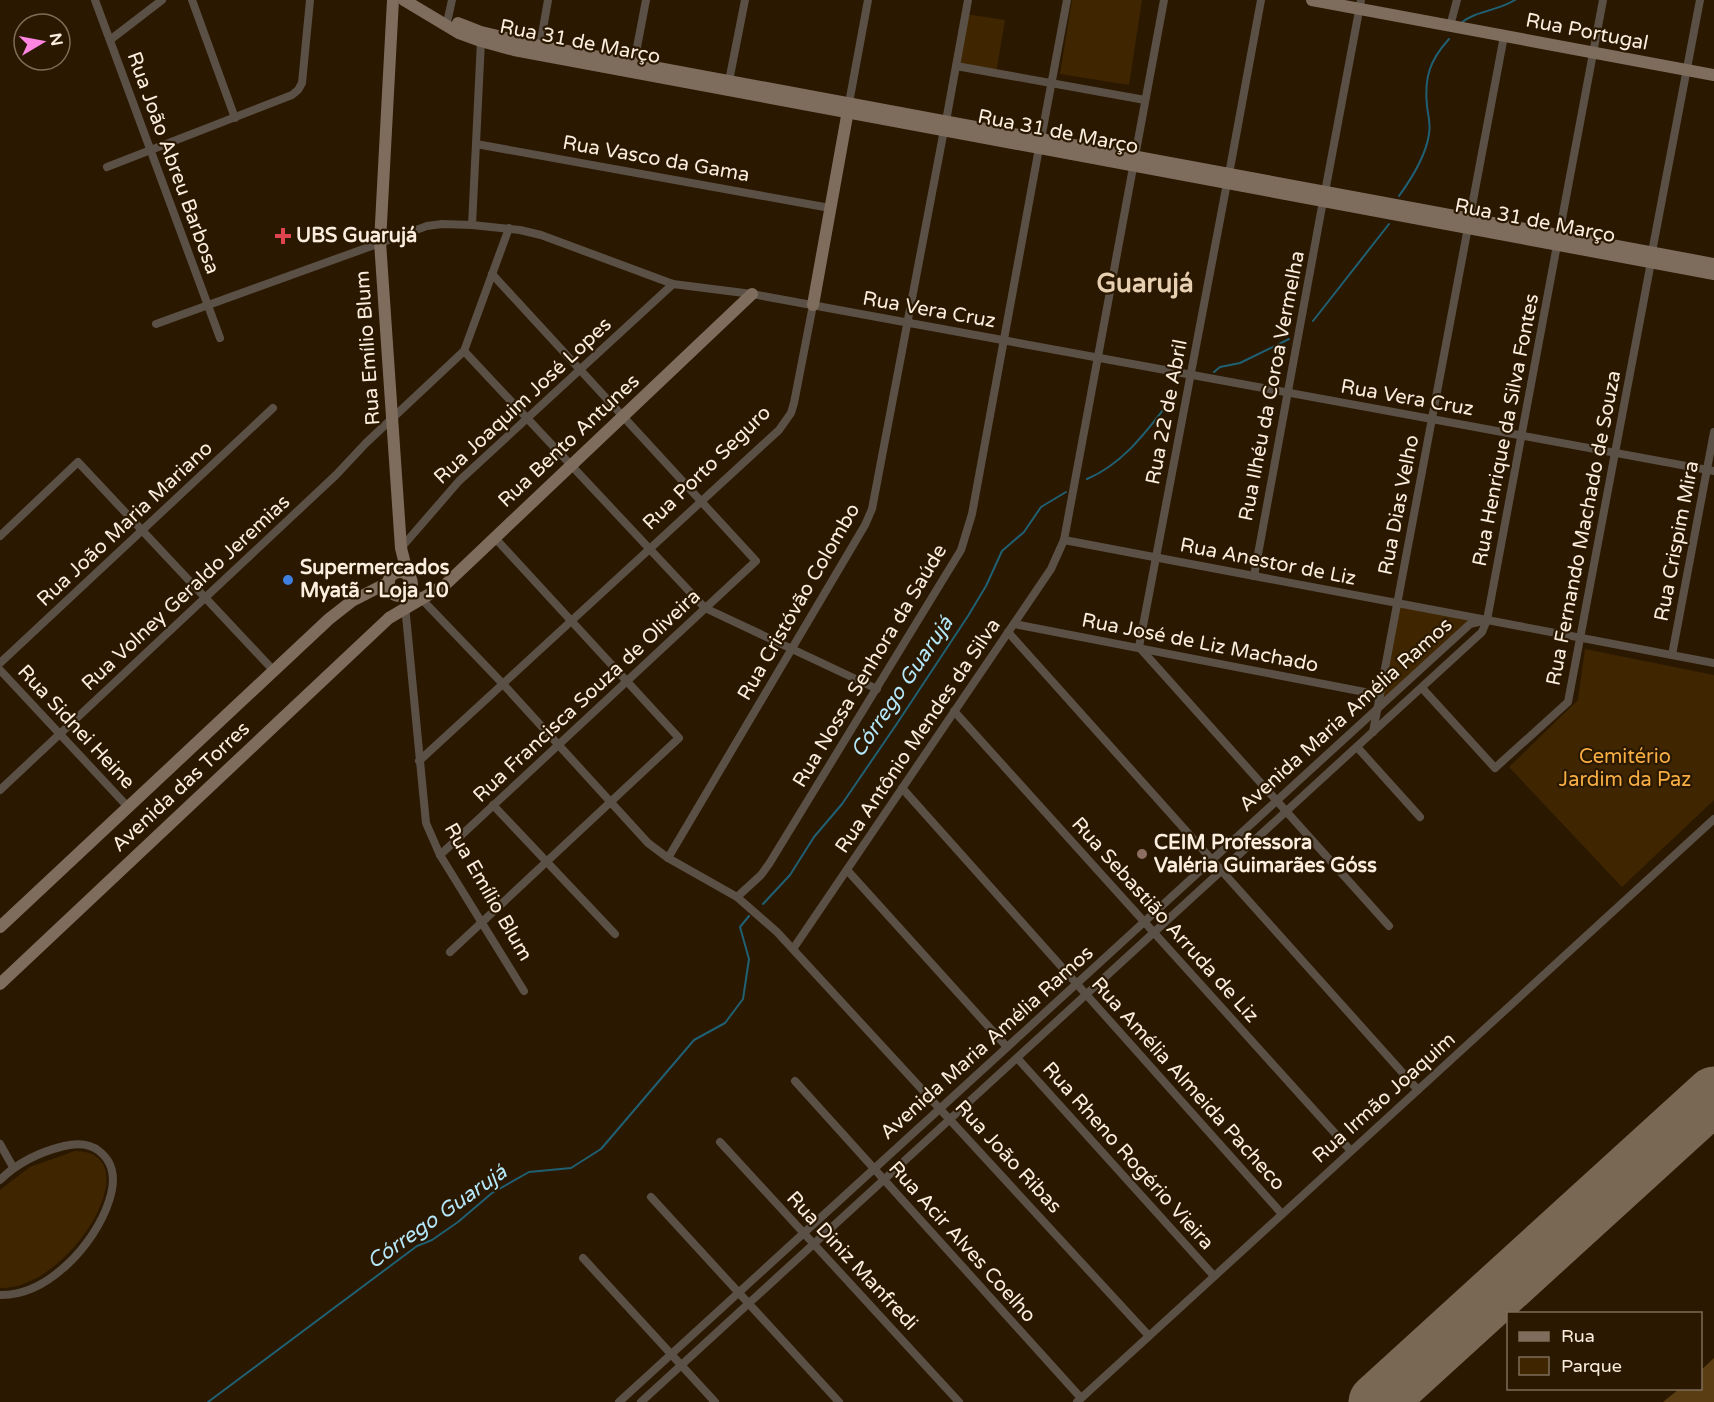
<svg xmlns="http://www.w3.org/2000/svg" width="1714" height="1402" viewBox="0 0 1714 1402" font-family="'Varela Round',sans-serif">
	<rect width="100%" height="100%" fill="#2a1800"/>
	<g fill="#3f2600">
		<path d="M1072,0h70l-13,85 -69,-11z"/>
		<path d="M966,14l39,6 -9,53 -40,-7z"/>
		<path d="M1397,603l90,17 -17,5 -93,85z"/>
		<path d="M1585,649l129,26v125l-92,87 -113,-120 69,-67z"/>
		<path d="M75,1151c78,1 -5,139 -75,137v-98l30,-23z"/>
	</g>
	<path fill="#5a3d12" d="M1714,1358v44h-51l16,-13 21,-1 1,-18z"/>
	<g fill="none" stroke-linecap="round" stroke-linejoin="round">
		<g stroke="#206073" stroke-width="2">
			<path d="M1461,23c16,-13 37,-12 54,-23"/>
			<path d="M1399,196c13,-18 27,-40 30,-62 2,-9 -1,-19 -2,-28 -3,-29 3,-46 22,-67"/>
			<path d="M1313,321l76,-97"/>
			<path d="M1214,372l6,-5 20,-4 49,-24"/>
			<path d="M1087,479c40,-17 64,-54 90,-87"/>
			<path d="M763,904l27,-29 24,-38 28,-33 54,-79 72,-109 18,-30 16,-35 22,-19 17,-25 25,-15"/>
			<path d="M208,1402l209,-156 15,-6 26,-18 34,-29 37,-21 42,-4 30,-19 93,-109 31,-17 18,-24 6,-40 -9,-32 9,-11"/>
		</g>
		<path stroke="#786854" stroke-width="57" d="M1377,1402l337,-307"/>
		<g stroke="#5b5046" stroke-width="8">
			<path d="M95,0l125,338"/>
			<path d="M192,0l43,118"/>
			<path d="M448,18l4,-18"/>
			<path d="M1450,26l7,-26"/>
			<path d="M110,40l52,-40"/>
			<path d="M540,46l8,-46"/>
			<path d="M634,63l12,-63"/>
			<path d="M956,66l189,34"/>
			<path d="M729,81l16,-81"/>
			<path d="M849,103l19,-103"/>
			<path d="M946,121l22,-121"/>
			<path d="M1041,139l26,-139"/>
			<path d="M476,144l354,64"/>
			<path d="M107,167l185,-72 6,-5 4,-7 8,-83"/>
			<path d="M1229,174l32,-174"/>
			<path d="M1227,183l-88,464 250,279"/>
			<path d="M1325,192l36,-192"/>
			<path d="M472,225l9,-184"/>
			<path d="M1559,235l44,-235"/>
			<path d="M1652,252l48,-252"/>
			<path d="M156,324l271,-98 15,-2 30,1 48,5 21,5 132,49 79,10 962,177"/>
			<path d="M464,351l241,257 172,81"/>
			<path d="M0,536l78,-74 196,209"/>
			<path d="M1064,540l650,123"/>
			<path d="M401,548l58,-67 214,-197"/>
			<path d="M1254,576l69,-375"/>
			<path d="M411,588l92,96 145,159 20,15 69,39 40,35 372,404"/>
			<path d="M404,595l22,228 14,32 84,136"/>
			<path d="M1014,624l366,71"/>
			<path d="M1008,632l410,458"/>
			<path d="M1672,655l42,-223"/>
			<path d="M0,663l273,-255"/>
			<path d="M0,670l128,137"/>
			<path d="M1422,688l73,80 73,-66 83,-440"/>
			<path d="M954,711l397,440"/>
			<path d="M1373,732l131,-696"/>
			<path d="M1357,747l63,70"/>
			<path d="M419,761l360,-331 12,-17 3,-10 19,-98"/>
			<path d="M902,788l380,426"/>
			<path d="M0,790l336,-315 30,-32 98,-92 45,-123"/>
			<path d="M493,805l122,129"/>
			<path d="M440,855l316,-294 -264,-287"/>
			<path d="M668,858l197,-333 7,-16 72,-379"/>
			<path d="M847,870l160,177"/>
			<path d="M737,897l24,-22 8,-11 192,-314 11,-36 67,-366"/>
			<path d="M793,949l258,-380 13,-29 100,-540"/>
			<path d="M450,952l229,-214 -184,-200"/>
			<path d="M1017,1058l197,218"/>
			<path d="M795,1081l286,317"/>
			<path d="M720,1142l239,260"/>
			<path d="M0,1144l13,23"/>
			<path d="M0,1180c18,-18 40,-28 64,-34 13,-3 25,-3 35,5 17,13 16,32 10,50 -14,43 -61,95 -109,94"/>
			<path d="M651,1197l188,205"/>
			<path d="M583,1258l132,144"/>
			<path d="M619,1402l851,-778 17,-4"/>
			<path d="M641,1402l841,-770 5,-12 70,-375"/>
			<path d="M1077,1402l637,-583"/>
		</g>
		<g stroke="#7e6d5d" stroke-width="12">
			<path d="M393,0l-13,242 21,306 7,28"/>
			<path d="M404,0l55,33 22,8 33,9 1200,224"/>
			<path d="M1312,0l402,75"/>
			<path d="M458,23l23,9 59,14 1174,218"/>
			<path d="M813,305l36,-200"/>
			<circle cx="400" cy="584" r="12"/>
			<path d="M0,927l329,-308 23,-18 37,-19"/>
			<path d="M0,984l389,-366 56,-33 307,-291"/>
		</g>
	</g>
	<path fill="#e0444e" stroke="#2a1800" stroke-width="2" d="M280 227h6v6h6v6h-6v6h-6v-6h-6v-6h6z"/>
	<circle fill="#3f7fe0" stroke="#2a1800" stroke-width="2" cx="288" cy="580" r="6"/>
	<circle fill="#8d6e63" stroke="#2a1800" stroke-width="2" cx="1142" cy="854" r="6"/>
	<g text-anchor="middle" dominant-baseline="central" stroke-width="4.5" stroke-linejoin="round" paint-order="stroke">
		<g font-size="20" fill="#fbeedf" stroke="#2a1800">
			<text transform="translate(1587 32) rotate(11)">Rua Portugal</text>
			<text transform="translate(580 42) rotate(11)">Rua 31 de Março</text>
			<text transform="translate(1058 132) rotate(11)">Rua 31 de Março</text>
			<text transform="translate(656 159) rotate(10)">Rua Vasco da Gama</text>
			<text transform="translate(173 163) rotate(70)">Rua João Abreu Barbosa</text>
			<text transform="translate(1535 221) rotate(11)">Rua 31 de Março</text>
			<text transform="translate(929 310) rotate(10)">Rua Vera Cruz</text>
			<text transform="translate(368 348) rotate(-94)">Rua Emílio Blum</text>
			<text transform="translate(1272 386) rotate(-79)">Rua Ilhéu da Coroa Vermelha</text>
			<text transform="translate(1407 398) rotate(10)">Rua Vera Cruz</text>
			<text transform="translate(523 401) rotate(-43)">Rua Joaquim José Lopes</text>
			<text transform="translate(1167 412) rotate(-79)">Rua 22 de Abril</text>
			<text transform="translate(1506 430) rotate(-79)">Rua Henrique da Silva Fontes</text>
			<text transform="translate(569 441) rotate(-43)">Rua Bento Antunes</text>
			<text transform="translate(707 468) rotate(-44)">Rua Porto Seguro</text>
			<text transform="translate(1399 505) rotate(-79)">Rua Dias Velho</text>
			<text transform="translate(125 524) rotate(-43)">Rua João Maria Mariano</text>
			<text transform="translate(1584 528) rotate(-79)">Rua Fernando Machado de Souza</text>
			<text transform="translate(1677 541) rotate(-79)">Rua Crispim Mira</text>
			<text transform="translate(1268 562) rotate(11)">Rua Anestor de Liz</text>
			<text transform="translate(186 593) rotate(-43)">Rua Volney Geraldo Jeremias</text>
			<text transform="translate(799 602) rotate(-60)">Rua Cristóvão Colombo</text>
			<text transform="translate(1200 643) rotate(11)">Rua José de Liz Machado</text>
			<text transform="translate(870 666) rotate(-59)">Rua Nossa Senhora da Saúde</text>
			<text transform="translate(587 696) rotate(-43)">Rua Francisca Souza de Oliveira</text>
			<text transform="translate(1346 715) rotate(-42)">Avenida Maria Amélia Ramos</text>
			<text transform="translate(76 727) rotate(47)">Rua Sidnei Heine</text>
			<text transform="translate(918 736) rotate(-56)">Rua Antônio Mendes da Silva</text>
			<text transform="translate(181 787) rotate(-43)">Avenida das Torres</text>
			<text transform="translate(488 892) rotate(60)">Rua Emílio Blum</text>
			<text transform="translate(1165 920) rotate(48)">Rua Sebastião Arruda de Liz</text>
			<text transform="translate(987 1043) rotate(-42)">Avenida Maria Amélia Ramos</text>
			<text transform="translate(1188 1084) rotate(48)">Rua Amélia Almeida Pacheco</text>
			<text transform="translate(1384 1098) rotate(-42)">Rua Irmão Joaquim</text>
			<text transform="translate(1128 1156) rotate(48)">Rua Rheno Rogério Vieira</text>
			<text transform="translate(1008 1157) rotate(47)">Rua João Ribas</text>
			<text transform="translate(962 1242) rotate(48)">Rua Acir Alves Coelho</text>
			<text transform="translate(852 1261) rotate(47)">Rua Diniz Manfredi</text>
		</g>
		<g font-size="20" font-weight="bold" fill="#fbeedf" stroke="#2a1800" text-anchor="start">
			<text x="296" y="236">UBS Guarujá</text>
			<text x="300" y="568">Supermercados<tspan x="300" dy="23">Myatã - Loja 10</tspan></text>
			<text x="1154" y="843">CEIM Professora<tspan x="1154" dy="23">Valéria Guimarães Góss</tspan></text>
		</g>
		<g font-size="20" fill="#f8ae42" stroke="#2a1800">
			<text x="1625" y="757">Cemitério<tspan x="1625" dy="23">Jardim da Paz</tspan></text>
		</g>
		<g font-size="21" font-style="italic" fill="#b4e8fa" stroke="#2a1800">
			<text transform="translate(902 687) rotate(-56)">Córrego Guarujá</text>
			<text transform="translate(437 1217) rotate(-35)">Córrego Guarujá</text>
		</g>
		<g font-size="26" font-weight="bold" fill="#e7cfb1" stroke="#2a1800">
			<text x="1145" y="283">Guarujá</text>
		</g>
	</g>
	<rect x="1507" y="1312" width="195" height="78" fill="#2a1800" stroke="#7e6e59" stroke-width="1.5"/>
	<rect x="1519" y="1332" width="30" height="9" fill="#7e6d5d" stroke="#7e6e59" stroke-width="1.5"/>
	<text x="1561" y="1342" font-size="18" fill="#fbeedf">Rua</text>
	<rect x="1519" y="1357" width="30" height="18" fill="#3f2600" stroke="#7e6e59" stroke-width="1.5"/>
	<text x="1561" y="1372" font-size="18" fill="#fbeedf">Parque</text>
	<g transform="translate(42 42) rotate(80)"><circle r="28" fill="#2a1800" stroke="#7e6e59" stroke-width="1.5"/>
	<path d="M0-4.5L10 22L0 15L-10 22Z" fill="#fe85e0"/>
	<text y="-9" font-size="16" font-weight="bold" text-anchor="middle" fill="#fbeedf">N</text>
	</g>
</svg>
